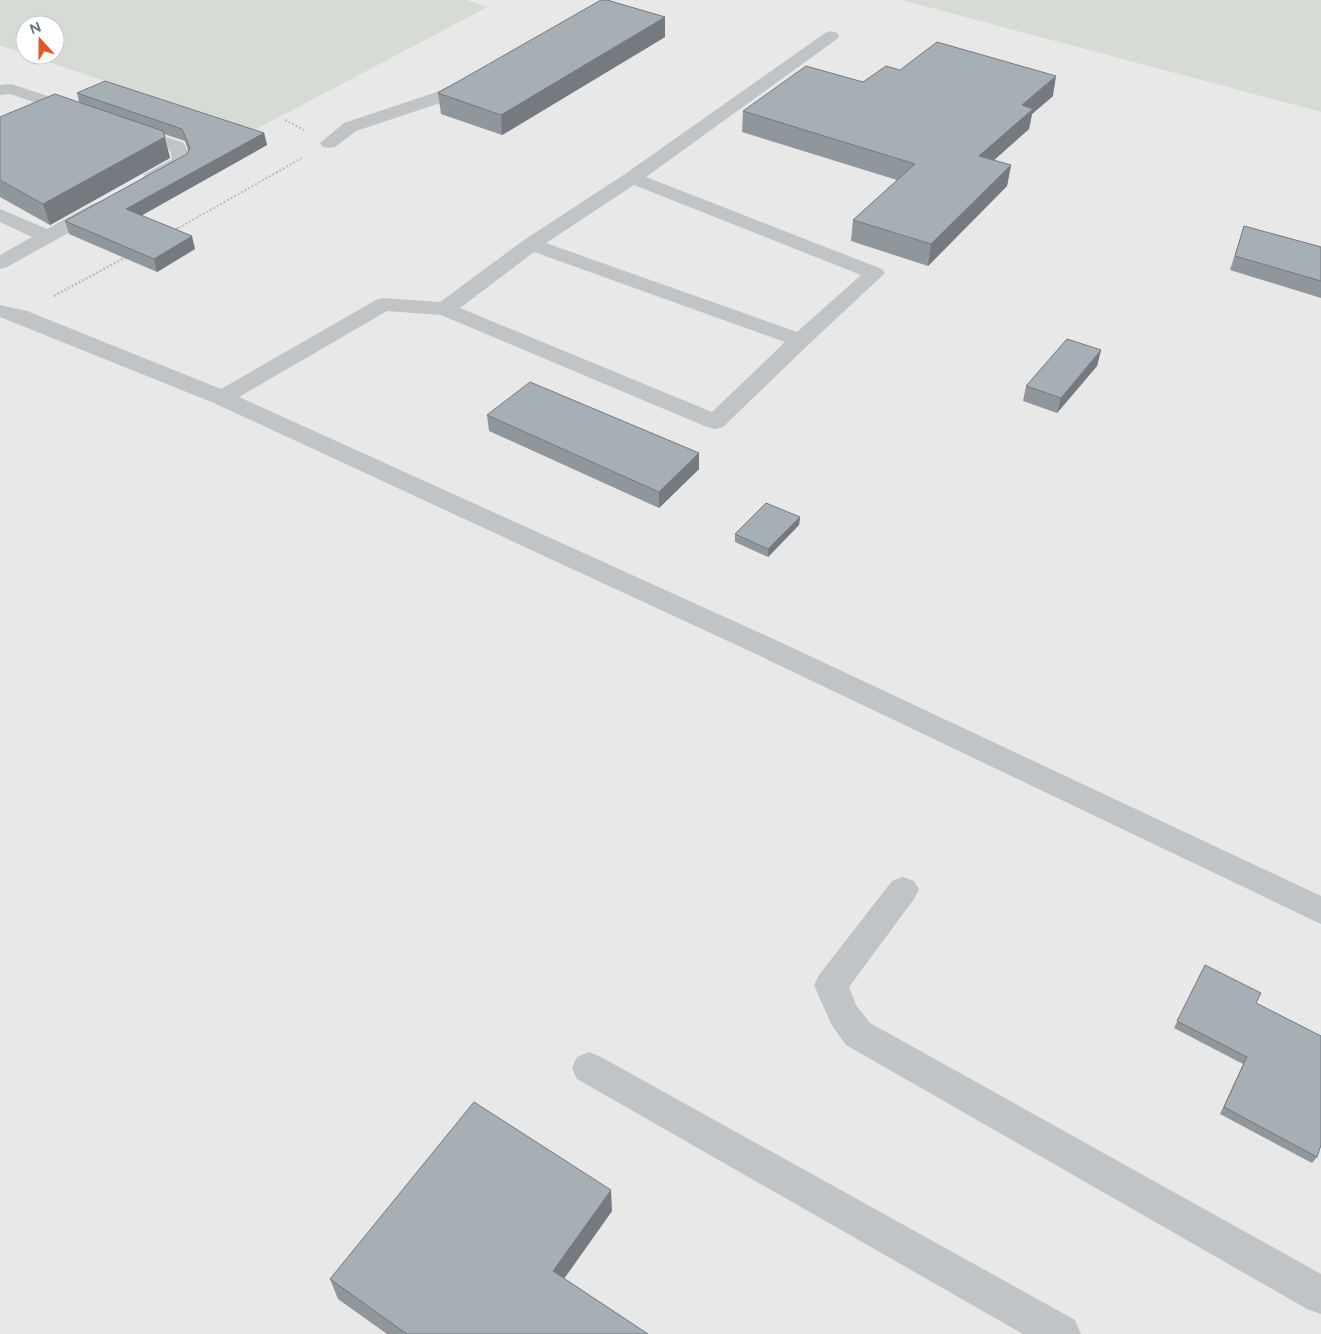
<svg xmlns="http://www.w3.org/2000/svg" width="1321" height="1334" viewBox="0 0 1321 1334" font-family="Figtree,sans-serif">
	<rect width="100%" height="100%" fill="#f7f7f3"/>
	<path fill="#e7e8e7" d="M467,0h434l420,112v1222h-1321v-1288l253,85 235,-124z"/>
	<g fill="#d6dcd3">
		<path d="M0,0h467l21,7 -235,124 -226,-76h28v-30h-30v29l-25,-8z"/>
		<path d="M901,0h420v112z"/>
	</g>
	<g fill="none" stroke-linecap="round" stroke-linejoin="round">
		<g stroke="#babdbf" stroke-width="2" stroke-dasharray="2 2" stroke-linecap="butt">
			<path d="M285,120l19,10"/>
			<path d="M175,230l127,-72"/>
		</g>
		<g stroke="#babdbf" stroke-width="2.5" stroke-dasharray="2 2" stroke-linecap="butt">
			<path d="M173,231l5,-3"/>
			<path d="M54,296l74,-40"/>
		</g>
		<g fill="#c0c4c7" fill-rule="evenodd">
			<path d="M831,31l6,2 2,3 -2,3 -191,138 236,92 3,4 -77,72 -85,82 -8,2 -8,-2 -266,-112 -54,-4 -148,86 539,244 543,255v28l-563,-269 -544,-252 -214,-86v-12l27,6 194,78 155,-89 7,-2 57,4 84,-62 101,-66 200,-141zM634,185l227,90 -64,57 -251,-89zM534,252l251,90 -73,70 -252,-104z"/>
			<path d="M472,74l6,1 3,4 -3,4 -32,18 -90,30 -21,16 -6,1 -6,-1 -3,-4 24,-20 90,-30z"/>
			<path d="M11,84l73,24 3,4 -3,4 -6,1 -68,-23 -10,1v-10z"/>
			<path d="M130,125l54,18 7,18 -2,4c-13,7 -29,21 -44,17l-2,-4 2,-4 27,-15 -2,-9 -46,-16 -3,-4 3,-4z"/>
			<path d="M99,202l7,2 3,4 -3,4 -99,55 -7,2v-14l32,-18 -32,-15v-13l47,20 45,-25z"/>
			<path d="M903,877l11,4 5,9 -5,9 -65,88 7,18 14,18 451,251v40l-14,-5 -461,-264 -15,-21 -17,-39 5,-10 73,-94z"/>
			<path d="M589,1052l12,5 474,263 6,14h-58l-446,-255 -5,-11 5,-11z"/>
		</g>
	</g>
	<g fill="#8f969c">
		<path d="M665,37l-163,98 -61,-21 -3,-21z"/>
		<path d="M900,70l153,26 -21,18 -3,15 -35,31 17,5 -4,21 -79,80 -77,-25 2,-21 44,-40 -155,-48 1,-21 120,-29z"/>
		<path d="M77,93l187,40 3,12 -125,70 53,34 -38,23 -88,-38 -4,-13 122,-67 1,-4 -3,-9 -21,-7 6,24 -120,67 -50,-28v-80l79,-15z"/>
		<path d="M1244,226l77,21v51l-91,-28z"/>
		<path d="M1101,350l-4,16 -40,47 -34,-12 3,-15z"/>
		<path d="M487,415l212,38v16l-40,39 -170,-77z"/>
		<path d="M800,517l-1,8 -31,32 -33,-15v-8z"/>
		<path d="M1205,965l51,38 61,154 -5,6 -92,-49 23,-50 -69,-36z"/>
		<path d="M612,1211l-48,68 84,55h-261l-49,-35 -8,-20z"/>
	</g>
	<g fill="#747a7f">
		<path d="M665,17v20l-163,98 -1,-20z"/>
		<path d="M1056,76l-3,20 -21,18 -3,15 -54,48 4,-21 43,-51z"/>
		<path d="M163,131l7,27 -120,67 -7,-21z"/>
		<path d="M264,133l3,12 -137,77 -4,-13z"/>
		<path d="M1011,165l-4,21 -79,80 3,-22z"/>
		<path d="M192,236l3,13 -38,23 -3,-13z"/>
		<path d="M1101,350l-4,16 -40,47 4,-15z"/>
		<path d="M699,453v16l-40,39v-16z"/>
		<path d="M800,517l-1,8 -31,32v-8z"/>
		<path d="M611,1190l1,21 -57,80 -2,-20z"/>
	</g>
	<g fill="#a6afb5" stroke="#747a7f">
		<path d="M601,0h6l58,17 -164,98 -63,-22z"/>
		<path d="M937,42l119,34 -34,29 11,4 -54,47 32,9 -80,79 -78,-24 62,-56 -172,-53 63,-45 57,16 23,-16 14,4z"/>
		<path d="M105,81l159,52 -138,76 66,27 -38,23 -89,-38 122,-67 3,-6 -8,-19 -105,-36z"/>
		<path d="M55,94l108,37 2,6 -122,67 -43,-24v-63z"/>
		<path d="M1244,226l77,21v34l-86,-25z"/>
		<path d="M1067,339l34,11 -40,48 -35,-12z"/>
		<path d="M530,382l169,71 -40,39 -172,-77z"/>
		<path d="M766,503l34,14 -32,32 -33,-15z"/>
		<path d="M1205,965l56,28 -5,10 65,33v109l-4,12 -93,-50 23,-50 -70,-36z"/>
		<path d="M474,1102l137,88 -58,81 95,63h-241l-77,-55z"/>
	</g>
	<g transform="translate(40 40) rotate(339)"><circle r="24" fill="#ffffff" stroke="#c2c9ce"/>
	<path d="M0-4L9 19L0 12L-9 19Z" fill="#e35427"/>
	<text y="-8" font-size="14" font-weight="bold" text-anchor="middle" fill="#667784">N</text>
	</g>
</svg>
